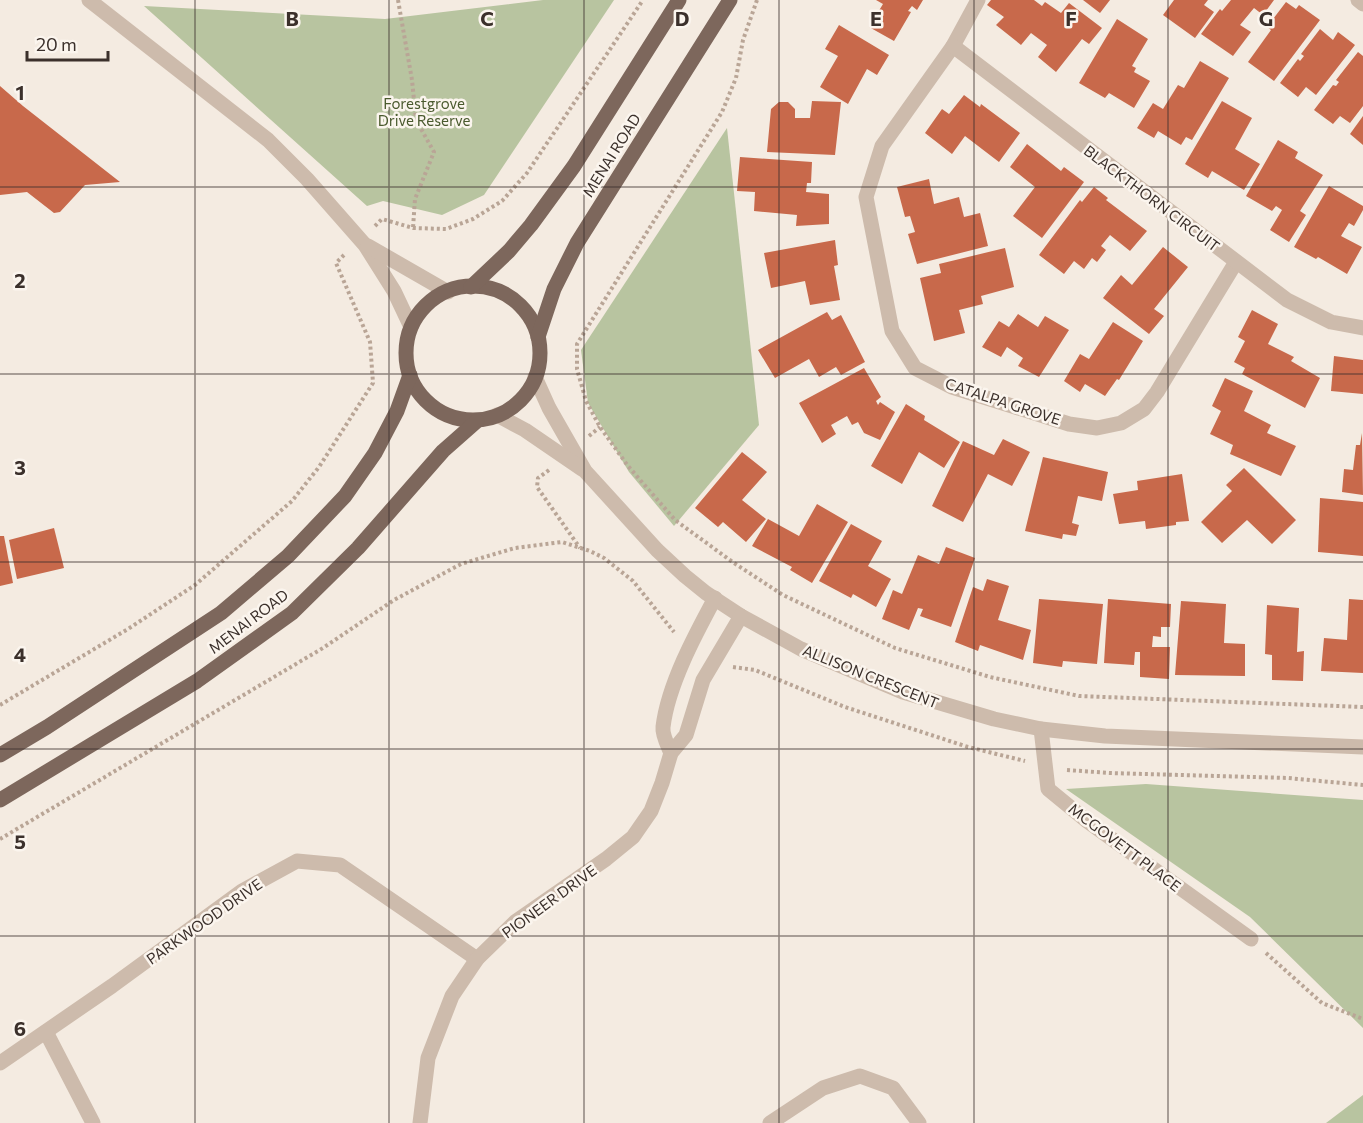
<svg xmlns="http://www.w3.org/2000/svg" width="1363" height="1123" viewBox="0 0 1363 1123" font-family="Commissioner,sans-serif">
	<rect width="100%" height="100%" fill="#f4ebe1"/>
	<g fill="#b8c4a0">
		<path d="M543,0h71l-130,195 -42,20 -59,-14 -16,5 -223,-200 241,13z"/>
		<path d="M727,128l32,297 -85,101 -45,-54 -41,-69 -7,-53z"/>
		<path d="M1146,784l217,16v228l-113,-111 -184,-128z"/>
		<path d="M1363,1095v28h-37z"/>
	</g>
	<g fill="#c8694b">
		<path d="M876,0h47l-6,10 -5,-4 -4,5 3,1 -17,29 -25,-14 14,-23z"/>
		<path d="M991,0h43l8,6 3,-4 16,11 8,-10 33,25 -13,16 -7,-5 -26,33 -18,-15 9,-12 -16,-12 -10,12 -25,-20 8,-8 -17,-12z"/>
		<path d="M1083,0h27l-10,13z"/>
		<path d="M1174,0h34l-4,5 10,7 -19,26 -32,-23z"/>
		<path d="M1231,0h43l-11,15 -9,-7 -14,17 11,7 -18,24 -32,-22 19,-25 2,2z"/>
		<path d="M1286,2l10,7 3,-4 21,15 -46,61 -26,-19 23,-32 -4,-3z"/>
		<path d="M1117,19l31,20 -16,27 4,2 -2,4 16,9 -16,27 -25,-15 -4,5 -26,-15z"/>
		<path d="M839,25l50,30 -12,20 -10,-6 -19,35 -28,-17 18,-31 -13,-7z"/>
		<path d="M1320,29l13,11 5,-8 17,13 -39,50 -10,-8 -8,10 -18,-14 18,-24 2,2 4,-5 -3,-2z"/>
		<path d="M1358,52l5,4v50l-13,17 -10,-7 -7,8 -19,-14 19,-25 3,1 3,-4 -3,-2z"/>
		<path d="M1200,61l29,17 -37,62 -6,-3 -5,8 -23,-14 -4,7 -17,-10 16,-25 10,6 15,-24 6,3z"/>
		<path d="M0,86l23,20 97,76 -35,3 -25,27 -6,1 -27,-21 -27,3z"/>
		<path d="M964,95l16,12 1,-3 39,29 -21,29 -34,-26 -13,18 -27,-21 17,-24 7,5z"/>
		<path d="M812,101l29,1 -6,53 -68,-3 4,-43 8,-7h9l7,7v9h15z"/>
		<path d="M1222,101l30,17 -17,31 25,15 -16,26 -32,-19 -4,7 -23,-14z"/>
		<path d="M1363,116v29l-13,-11z"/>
		<path d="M1278,140l20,12 -3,6 28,17 -23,36 6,4 -17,27 -19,-12 12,-20 -6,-4 -4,5 -26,-15z"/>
		<path d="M1027,144l34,27 3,-4 20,15 -42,56 -29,-22 22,-29 -25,-20z"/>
		<path d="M740,157l72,5 -1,21h-4l-1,9 23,2v30l-33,2 1,-11 -43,-4 1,-19 -18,-1z"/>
		<path d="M929,179l5,25 25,-7 5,20 16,-4 8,33 -71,18 -9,-30 7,-2 -5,-16 -5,1 -8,-30z"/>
		<path d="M1329,186l34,20v4l-9,16 -5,-3 -8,13 21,11 -15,27 -29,-17 -2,2 -22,-12z"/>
		<path d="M1094,187l14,11 -2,2 41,31 -17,20 -20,-16 -9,11 5,4 -9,12 -5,-4 -8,11 -10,-8 -10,13 -25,-19 41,-55 2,2z"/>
		<path d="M835,240l3,25 -4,1 6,34 -30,5 -5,-24 -34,7 -7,-35z"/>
		<path d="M1163,247l25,20 -34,42 10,7 -15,18 -46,-36 18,-23 11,10z"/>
		<path d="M1005,248l9,39 -33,9 2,8 -24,6 6,23 -31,8 -14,-63 21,-5 -2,-9z"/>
		<path d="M1252,310l26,14 -10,20 26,13 -3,4 29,17 -15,30 -63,-34 3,-6 -11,-6 11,-21 -7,-4z"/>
		<path d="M827,312l5,8 9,-5 24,47 -24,13 -5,-8 -17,10 -10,-18 -34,19 -17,-28z"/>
		<path d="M1018,314l20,13 7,-11 24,14 -30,47 -21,-11 5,-8 -16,-11 -6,10 -19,-10 17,-26 10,6z"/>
		<path d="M1113,322l30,19 -24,39 -2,-1 -12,17 -20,-12 -5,8 -16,-11 16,-27 9,5z"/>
		<path d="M1334,356l29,4v34l-32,-3z"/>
		<path d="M864,368l17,29 -5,4 2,4 2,-3 15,10 -15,28 -16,-7 -6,-11 -6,3 -5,-9 -16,9 5,9 -14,9 -23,-40z"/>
		<path d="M1225,378l28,13 -9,20 27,14 -4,8 29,13 -15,30 -51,-22 3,-9 -23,-11 11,-23 -9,-5z"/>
		<path d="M906,404l19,12 -1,4 36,22 -16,26 -25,-16 -17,32 -31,-18z"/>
		<path d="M1362,433l1,62 -21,-3 2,-23 9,1 3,-25h4z"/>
		<path d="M1003,439l27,13 -18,34 -24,-12 -25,48 -31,-16 31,-65 31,14z"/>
		<path d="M742,452l25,20 -25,28 24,19 -20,23 -23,-20 -5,5 -23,-19z"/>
		<path d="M1043,457l65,15 -6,29 -24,-5 -6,27 7,2 -3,11 -13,-2 -1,5 -37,-8z"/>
		<path d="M1244,468l52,52 -24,24 -25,-24 -25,23 -21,-21 31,-31 -6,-6z"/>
		<path d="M1182,474l7,47 -13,1v3l-30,4 -1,-8 -26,3 -6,-30 25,-4 -1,-9z"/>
		<path d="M1320,498l43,4v54l-45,-4z"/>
		<path d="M817,504l31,18 -36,61 -22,-13 2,-3 -40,-21 16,-27 31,17z"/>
		<path d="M851,524l31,17 -14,25 23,13 -15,28 -23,-13 -2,4 -32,-17z"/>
		<path d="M54,528l10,40 -47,11 -8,-39z"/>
		<path d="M0,536h4l9,47 -13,3z"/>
		<path d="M946,547l29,11 -24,69 -31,-11 3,-7 -5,-1 -9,22 -27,-11 11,-29 9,4 16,-39 21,9z"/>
		<path d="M987,579l22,7 -11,34 33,10 -8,30 -43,-15 -2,6 -23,-9 18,-55 10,4z"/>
		<path d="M1039,599l64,5 -6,60 -34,-3 -1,6 -29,-4z"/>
		<path d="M1108,599l63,5 -1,23h-9v10l-8,-1 -1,11h18l-1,32 -29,-2v-25h-5l-1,13 -30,-2z"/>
		<path d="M1349,599l14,1v73l-42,-2 3,-33 23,2z"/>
		<path d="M1181,601l45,3 -2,39 21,1v32l-70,-1z"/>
		<path d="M1267,605l32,3 -2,44 7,-1 -1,30 -31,-1v-25l-7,-1z"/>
	</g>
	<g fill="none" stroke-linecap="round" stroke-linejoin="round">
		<g stroke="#b9a596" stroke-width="4" stroke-dasharray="3 3" stroke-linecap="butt">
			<path d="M398,0l14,80 4,40 18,32 -19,47 -2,29"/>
			<path d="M757,0l-14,40 -7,38 -14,34 -145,232v25l9,32 14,26 28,39 47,54 59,43 49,32 112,53 95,29 89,19 284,11"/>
			<path d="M375,226l7,-7 31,9 33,1 27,-10 29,-18 25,-28 116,-173"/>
			<path d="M589,436l11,-9"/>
			<path d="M549,470l-11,8 -1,9 43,61"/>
			<path d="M733,667l22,3 90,37 123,40 57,14"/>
			<path d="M0,705l128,-76 67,-44 97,-84 27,-34 54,-84 -3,-41 -34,-79 9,-9"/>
			<path d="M1067,770l43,3 178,5 75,7"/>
			<path d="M0,839l323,-191 71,-48 67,-36 54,-16 47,-6 28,9 14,7 29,23 41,51"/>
			<path d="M1266,953l56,50 41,16"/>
		</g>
		<g stroke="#cdbbac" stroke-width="15">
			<path d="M89,0l179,140 39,39 58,66 29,46 17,36"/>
			<path d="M978,0l-25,46 -71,100 -16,51 26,134 23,37 37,19 117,37 28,4 24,-5 23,-14 13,-17 79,-130"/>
			<path d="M1358,0l5,4"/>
			<path d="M953,46l334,254 44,22 32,6"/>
			<path d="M368,246l80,46"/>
			<path d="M535,377l14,31 36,63 72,79 28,26 21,17 35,23 60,33 102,43 91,27 47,10 64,7 258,11"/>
			<path d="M497,415l28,15 57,39"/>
			<path d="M1041,729l7,60 39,32 164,118"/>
			<path d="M671,753c-3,-7 -9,-18 -8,-26 5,-42 32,-92 52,-129"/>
			<path d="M46,1032l47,91"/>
			<path d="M0,1063l112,-77 130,-95 55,-30 43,4 137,94"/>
			<path d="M420,1123l8,-65 24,-62 25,-37 38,-37 91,-63 27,-22 18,-26 11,-28 9,-30 15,-18 17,-55 38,-64"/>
			<path d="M770,1123l53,-35 37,-12 33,12 26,35"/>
		</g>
		<g stroke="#7d675c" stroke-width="15">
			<circle cx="473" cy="353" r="67"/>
			<path d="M471,287l38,-36 22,-26 43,-59 105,-166"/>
			<path d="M538,337l16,-48 23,-46 153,-243"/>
			<path d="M0,755l47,-28 174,-114 67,-57 57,-60 30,-43 22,-42 13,-36"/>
			<path d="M0,800l197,-119 95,-68 66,-65 85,-97 34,-30"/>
		</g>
	</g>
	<path fill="none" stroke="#3b302b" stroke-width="1.5" stroke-opacity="0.55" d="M195,0v1123M389,0v1123M584,0v1123M779,0v1123M974,0v1123M1168,0v1123M0,187h1363M0,374h1363M0,562h1363M0,749h1363M0,936h1363"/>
	<g text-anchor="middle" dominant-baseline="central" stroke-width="5" stroke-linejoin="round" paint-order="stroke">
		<g font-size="15" fill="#4a5a2e" stroke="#fbf5ee">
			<text x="424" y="103">Forestgrove<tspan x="424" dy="17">Drive Reserve</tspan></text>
		</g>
		<g font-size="15" fill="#3b302b" stroke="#fbf5ee">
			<text transform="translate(611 155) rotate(-58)">MENAI ROAD</text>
			<text transform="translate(1152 198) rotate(37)">BLACKTHORN CIRCUIT</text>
			<text transform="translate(1003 401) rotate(18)">CATALPA GROVE</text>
			<text transform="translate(248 621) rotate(-37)">MENAI ROAD</text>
			<text transform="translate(871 676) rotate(22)">ALLISON CRESCENT</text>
			<text transform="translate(1125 847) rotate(37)">MCGOVETT PLACE</text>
			<text transform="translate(549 901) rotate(-36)">PIONEER DRIVE</text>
			<text transform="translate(204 921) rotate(-35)">PARKWOOD DRIVE</text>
		</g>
	</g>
	<g font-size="20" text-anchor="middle" font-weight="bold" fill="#3b302b" stroke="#fbf5ee" stroke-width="5" stroke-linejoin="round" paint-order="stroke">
		<text x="292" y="26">B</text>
		<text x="487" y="26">C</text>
		<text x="682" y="26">D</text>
		<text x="876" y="26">E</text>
		<text x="1071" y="26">F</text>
		<text x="1266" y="26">G</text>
		<text x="20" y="100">1</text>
		<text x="20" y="288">2</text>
		<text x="20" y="475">3</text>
		<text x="20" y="662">4</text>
		<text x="20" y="849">5</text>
		<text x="20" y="1036">6</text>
	</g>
	<path d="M27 51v9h81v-9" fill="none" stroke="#3b302b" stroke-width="3"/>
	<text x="36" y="51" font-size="18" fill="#3b302b" stroke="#fbf5ee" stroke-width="4.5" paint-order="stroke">20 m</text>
</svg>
